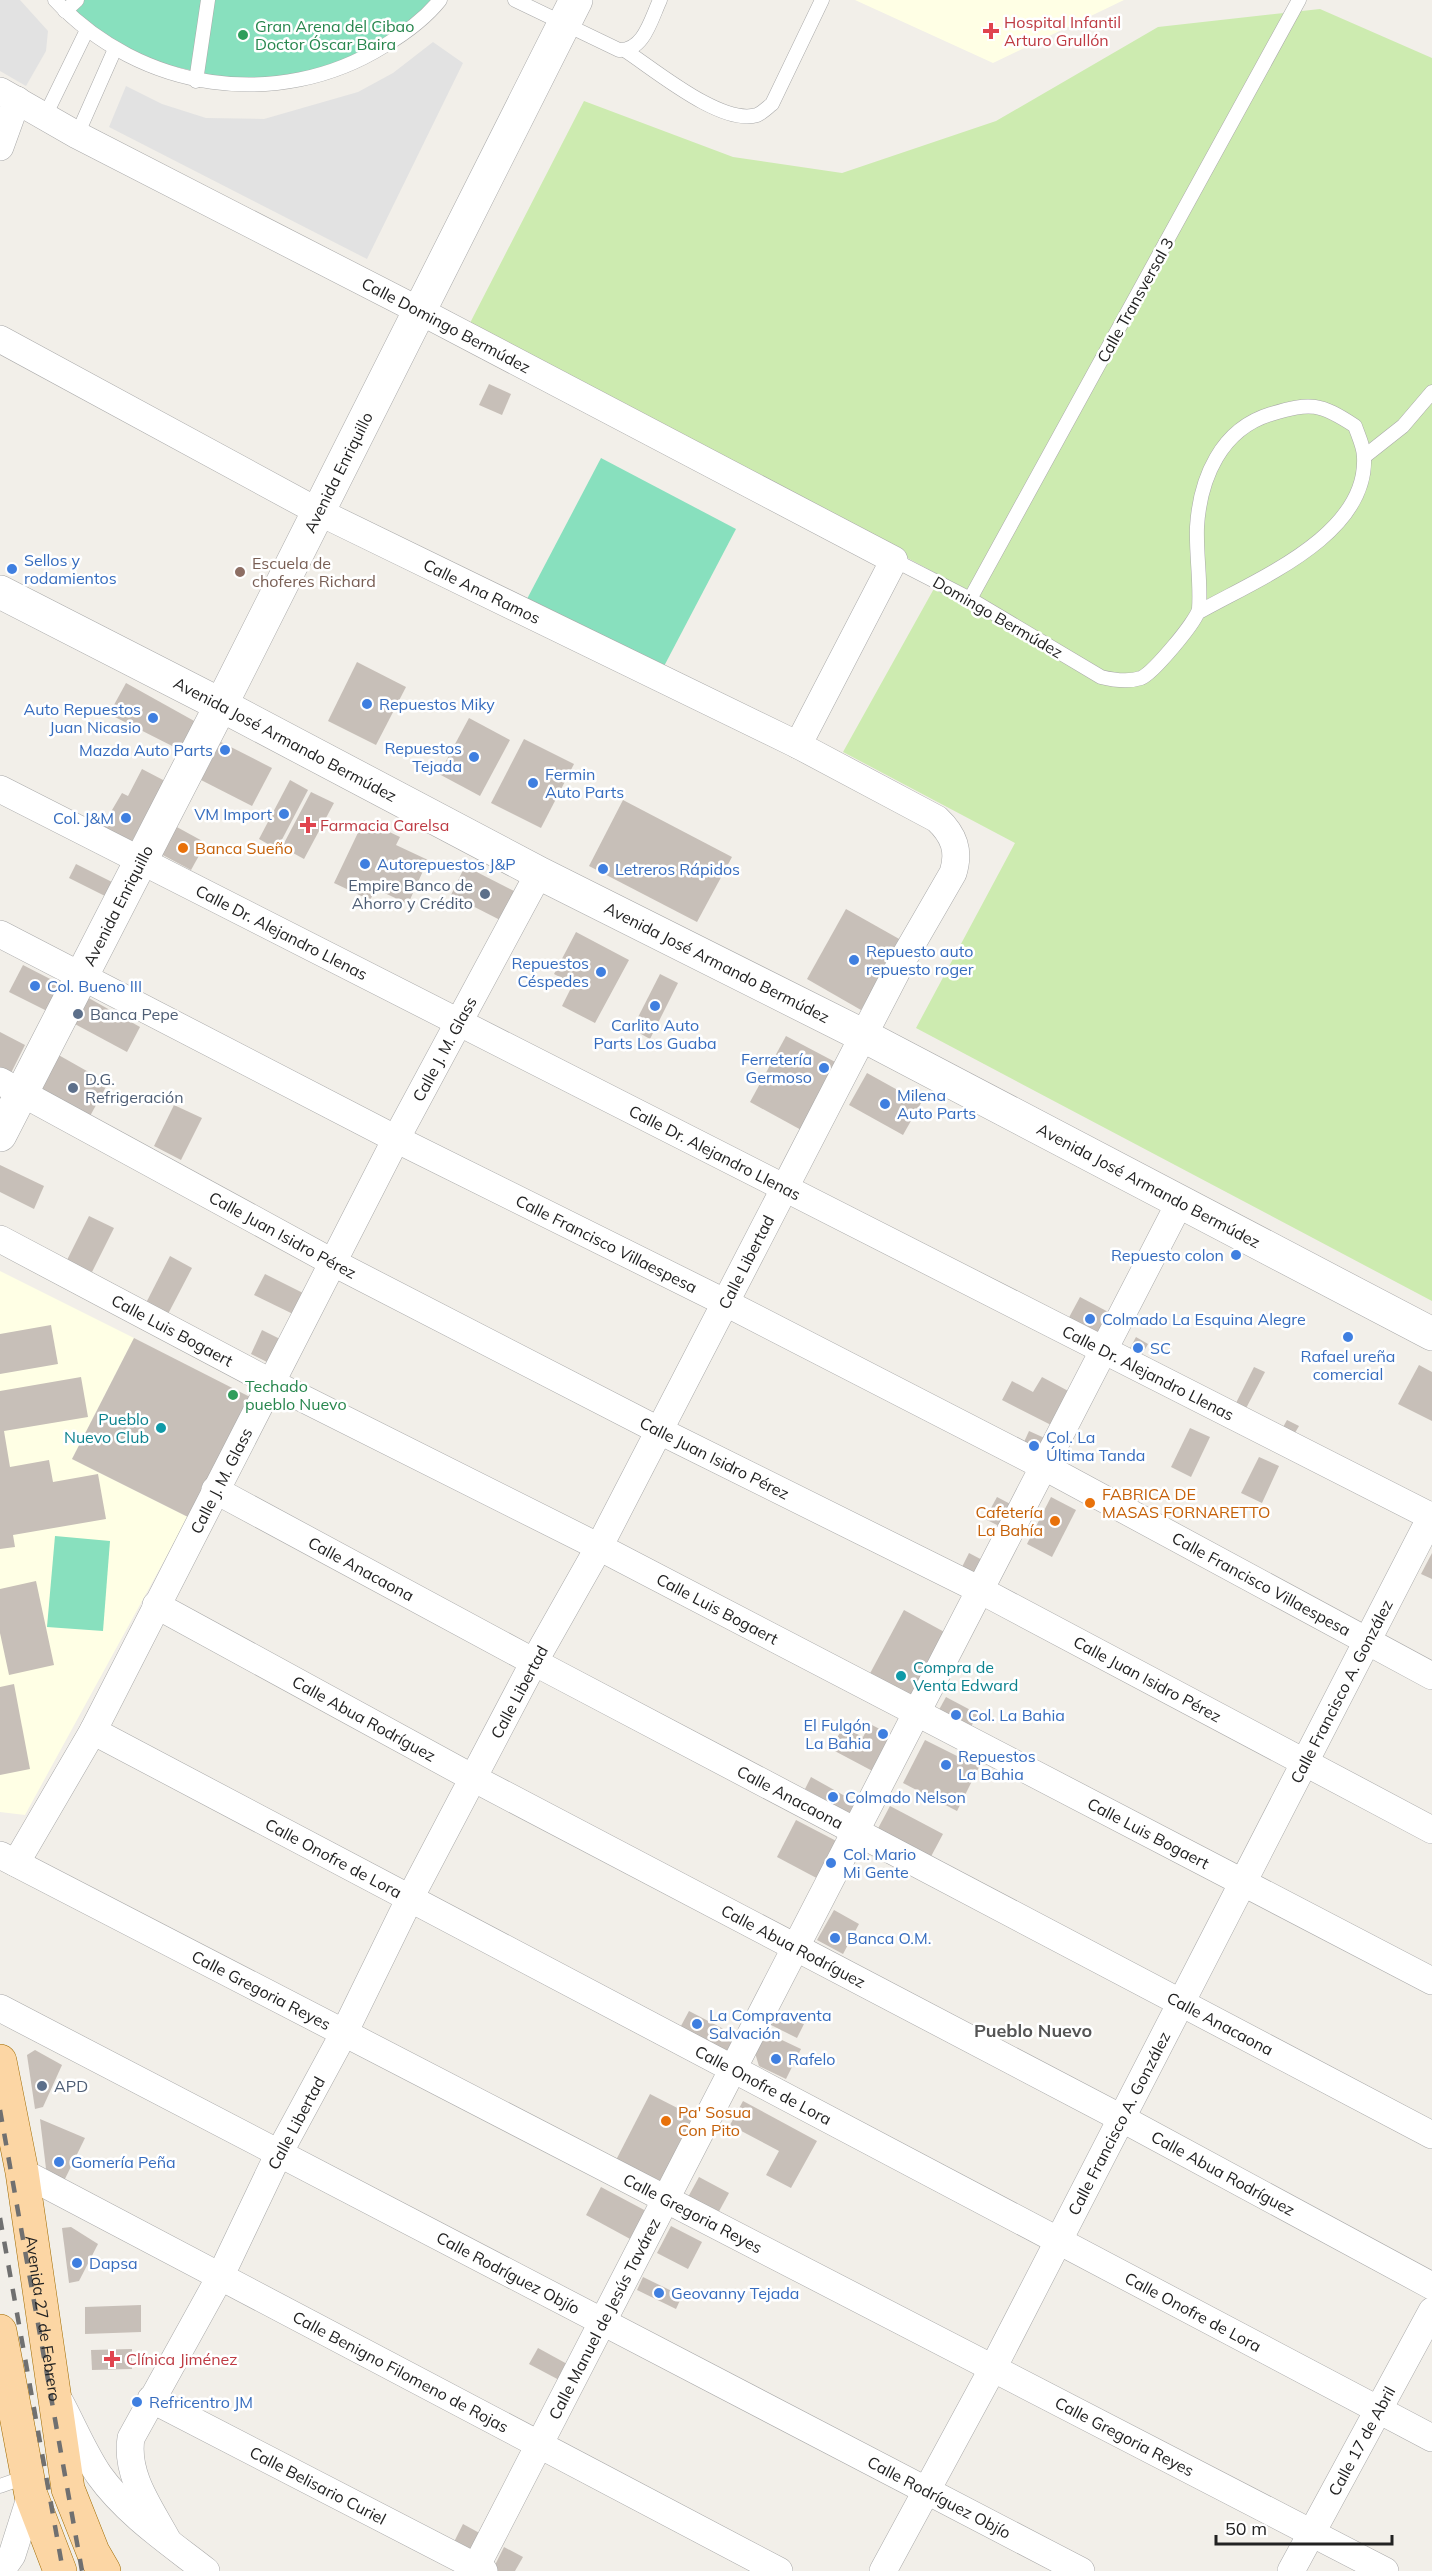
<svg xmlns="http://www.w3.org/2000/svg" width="1432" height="2571" viewBox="0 0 1432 2571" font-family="Mulish,sans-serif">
	<rect width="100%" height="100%" fill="#f2efe9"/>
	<g fill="#ffffe5">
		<path d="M855,0h269l-131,63z"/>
		<path d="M0,1271l134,67 -62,121 116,58 -163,298 -25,-3z"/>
	</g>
	<path fill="#cdebb0" d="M1320,9l112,49v1243l-516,-273 99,-185 -172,-91 98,-176 -471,-253 114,-222 149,56 109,16 154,-52 162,-94z"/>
	<g fill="#88e0be">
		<path d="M51,0h380l-12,17 -69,48 -83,23 -155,-36z"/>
		<path d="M601,458l135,71 -74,141 -135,-71z"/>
		<path d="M55,1536l55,5 -7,90 -56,-4z"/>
	</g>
	<g fill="#e2e2e2">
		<path d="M0,0h20l28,31 -2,20 -20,35 -26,-15z"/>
		<path d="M433,42l30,21 -96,196 -258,-132 17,-41 36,18 44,14 58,1 94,-27 35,-19z"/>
	</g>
	<g fill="#c7bfb8">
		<path d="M489,384l22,10 -9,21 -23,-10z"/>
		<path d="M357,662l49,25 -30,58 -48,-24z"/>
		<path d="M126,683l70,39 -14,29 -73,-37z"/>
		<path d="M469,718l41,22 -30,56 -41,-22z"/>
		<path d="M524,739l50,25 -33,64 -50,-25z"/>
		<path d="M221,742l51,26 -20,38 -51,-26z"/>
		<path d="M142,769l23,12 -34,62 -29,-16 20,-34 6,3z"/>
		<path d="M290,780l18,10 -31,59 -18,-10z"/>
		<path d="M311,792l23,11 -30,56 -22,-12z"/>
		<path d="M623,800l109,57 -35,65 -108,-56z"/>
		<path d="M364,820l36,17 -4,8 32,15 -20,44 -32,-15 -6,11 -36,-17z"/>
		<path d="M175,826l31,17 -15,27 -32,-17z"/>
		<path d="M76,864l38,19 -7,14 -38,-19z"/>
		<path d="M465,866l53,27 -14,29 -53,-27z"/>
		<path d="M846,909l55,31 -40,70 -54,-31z"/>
		<path d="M576,932l53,28 -34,63 -33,-17 11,-22 -19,-10z"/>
		<path d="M23,965l33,17 4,8 -11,22 -40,-20z"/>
		<path d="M660,974l18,9 -28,56 -18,-10z"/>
		<path d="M87,997l53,30 -13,25 -54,-29z"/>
		<path d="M0,1032l25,13 -15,30 -10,-5z"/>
		<path d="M786,1036l53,28 -36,67 -53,-29z"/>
		<path d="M55,1053l53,30 -19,35 -47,-25 -3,-11z"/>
		<path d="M867,1073l54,30 -18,32 -54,-30z"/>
		<path d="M174,1105l28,13 -21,42 -27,-14z"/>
		<path d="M0,1165l44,21 -10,23 -34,-17z"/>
		<path d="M89,1216l25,12 -22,44 -25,-12z"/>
		<path d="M170,1256l22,12 -24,46 -22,-11z"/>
		<path d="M265,1274l38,19 -10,21 -39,-19z"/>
		<path d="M1080,1297l34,18 -14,26 -34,-18z"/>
		<path d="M51,1325l7,39 -58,10v-40z"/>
		<path d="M262,1330l18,9 -11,24 -18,-9z"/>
		<path d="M1136,1337l12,7 -12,21 -8,-13z"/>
		<path d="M134,1338l116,59 -62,120 -116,-58z"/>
		<path d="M1419,1365l13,7v49l-34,-17z"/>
		<path d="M1254,1367l11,5 -23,44 -10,-5z"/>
		<path d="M81,1377l7,40 -84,14 6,36 39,-7 4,22 45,-8 8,45 -93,16 2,12 -15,2v-158z"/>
		<path d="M1042,1377l32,17 -17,34 -55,-28 10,-19 21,11z"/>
		<path d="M1287,1420l12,6 -10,17 -11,-7z"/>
		<path d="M1190,1428l20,9 -19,40 -20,-10z"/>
		<path d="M1029,1431l20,9 -10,20 -19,-9z"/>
		<path d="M1259,1457l20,9 -17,37 -21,-10z"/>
		<path d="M997,1497l21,11 -11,22 -22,-11z"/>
		<path d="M1051,1497l25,13 -24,47 -25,-13z"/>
		<path d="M969,1553l19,10 -13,23 -18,-9z"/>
		<path d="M1432,1553v26l-11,-5z"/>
		<path d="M36,1581l18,84 -45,10 -9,-42v-44z"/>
		<path d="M904,1610l44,24 -28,65 -53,-20z"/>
		<path d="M14,1684l16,85 -30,6v-88z"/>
		<path d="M946,1697l32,17 -11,20 -32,-17z"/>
		<path d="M870,1724l29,15 -19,36 -49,-26 12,-22 20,10z"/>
		<path d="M925,1740l54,27 -22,44 -54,-28z"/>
		<path d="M811,1777l50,28 -6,11 -50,-27z"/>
		<path d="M890,1806l53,28 -16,30 -53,-28z"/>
		<path d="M796,1820l48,25 -20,37 -47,-25z"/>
		<path d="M834,1910l25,14 -16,30 -26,-14z"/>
		<path d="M689,2011l50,26 -10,21 -54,-21z"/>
		<path d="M778,2011l26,13 -7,14 -26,-13z"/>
		<path d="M765,2032l36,17 -15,30 -27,-13 -4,-13z"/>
		<path d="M35,2050l27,15 -19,42 -8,2 -8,-54z"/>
		<path d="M650,2094l47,24 -38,67 -44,-23z"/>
		<path d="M743,2101l74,40 -26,47 -25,-13 13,-24 -49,-26z"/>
		<path d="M40,2119l45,19 -24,49 -13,-2z"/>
		<path d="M699,2177l30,16 -12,22 -30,-16z"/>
		<path d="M601,2187l47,25 -16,28 -46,-25z"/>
		<path d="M671,2226l31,16 -14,27 -31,-16z"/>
		<path d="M71,2227l27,17 -19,37 -10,2 -7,-55z"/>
		<path d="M643,2277l39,19 -6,13 -39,-19z"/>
		<path d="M141,2305v27l-56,2v-27z"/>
		<path d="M538,2348l31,17 -8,16 -32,-17z"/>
		<path d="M132,2349v20l-40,1 -1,-20z"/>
		<path d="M463,2524l22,12 -14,27 -22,-11z"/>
		<path d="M504,2547l19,10 -8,14h-23z"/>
	</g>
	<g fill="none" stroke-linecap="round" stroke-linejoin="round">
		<defs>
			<g id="service">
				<path d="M55,0c85,91 223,112 329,46 20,-12 41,-27 56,-46"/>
				<path d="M515,0l104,50c25,1 32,-31 41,-50"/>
				<path d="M65,11l12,-11"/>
				<path d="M626,51c29,19 96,75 131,64 5,-2 11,-8 15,-11l50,-104"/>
				<path d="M196,81l12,-81"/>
				<path d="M45,116l42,-86"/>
				<path d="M77,135l38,-86"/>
				<path d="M1365,456l38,-30 29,-34"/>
				<path d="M894,560l76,39 131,78c12,3 28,5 40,1 12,-5 56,-57 58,-69 2,-27 -3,-54 -2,-82 3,-49 24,-98 74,-113 40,-12 49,-11 84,12 3,9 9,21 9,31 4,79 -109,123 -165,155"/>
				<path d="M970,599l329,-599"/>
				<path d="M0,2486l28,-10"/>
			</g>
			<g id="minor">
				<path id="s1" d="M0,91l77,44 341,175 476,250 -96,185"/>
				<path d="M0,147l17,-47"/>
				<path id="s2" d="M0,339l317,172 481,234 139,74c17,16 23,32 16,54l-52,90 -302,584 -65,115 -124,236 -66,135 -65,120 -59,124 -89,161c-6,38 20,71 37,103"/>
				<path id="s3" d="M0,789l1432,728"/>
				<path id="s4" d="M0,934l396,205 330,164 319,164 387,209"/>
				<path id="s5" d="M0,1081l332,181 326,168 322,160 452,240"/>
				<path id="s6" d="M0,1239l270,143 329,165 833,434"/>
				<path id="s7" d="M215,1490l319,172 898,473"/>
				<path id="s8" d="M156,1605l317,173 648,340 311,168"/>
				<path id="s9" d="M93,1731l1339,707"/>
				<path id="s10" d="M0,1855l1385,716"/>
				<path id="s11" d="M16,1863l77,-132 303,-592 143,-266"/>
				<path id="s12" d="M0,2008l1081,563"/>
				<path id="s13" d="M22,2172l757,399"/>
				<path id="s14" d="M151,2399l333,172"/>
				<path d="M60,2402c13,24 24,51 39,73 28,39 70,67 107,96"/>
				<path d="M1,2571l11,-16 19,-60"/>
				<path id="s15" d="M474,2571l706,-1369"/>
				<path id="s16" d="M883,2571l110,-203 439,-853"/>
				<path id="s17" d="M1291,2571l141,-260"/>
			</g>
			<g id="tertiary">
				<path id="s18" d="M0,592l221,113 318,168 325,163 568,298"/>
				<path id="s19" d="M0,1135l221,-430 355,-705"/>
			</g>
			<g id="primary">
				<path id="s20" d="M0,2061l22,111 46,317 25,63 11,19"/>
				<path d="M0,2331l31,164 29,76"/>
			</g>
		</defs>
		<use href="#service" stroke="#a9a9a9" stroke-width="15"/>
		<use href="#minor" stroke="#a9a9a9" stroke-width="28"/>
		<use href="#tertiary" stroke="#a9a9a9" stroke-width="34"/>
		<use href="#primary" stroke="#a06b00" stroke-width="34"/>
		<use href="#service" stroke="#fff" stroke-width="14"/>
		<use href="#minor" stroke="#fff" stroke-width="27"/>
		<use href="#tertiary" stroke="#fff" stroke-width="33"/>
		<use href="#primary" stroke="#fcd6a4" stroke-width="33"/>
		<g stroke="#707070" stroke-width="4.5" stroke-dasharray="12 12" stroke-linecap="butt">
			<path d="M0,2110l82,461"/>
			<path d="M0,2218l63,353"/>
		</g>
	</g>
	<g fill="#e0444e" stroke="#fff" stroke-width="2">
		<path d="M988 22h6v6h6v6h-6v6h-6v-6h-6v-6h6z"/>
		<path d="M305 816h6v6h6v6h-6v6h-6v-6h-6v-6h6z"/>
		<path d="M109 2350h6v6h6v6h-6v6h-6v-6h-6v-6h6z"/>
	</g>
	<g fill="#2e9e5b" stroke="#fff" stroke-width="2">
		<circle cx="243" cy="35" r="6"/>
		<circle cx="233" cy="1395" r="6"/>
	</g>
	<g fill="#3f7fe0" stroke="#fff" stroke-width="2">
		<circle cx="12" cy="569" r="6"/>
		<circle cx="367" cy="704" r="6"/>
		<circle cx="153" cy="718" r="6"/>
		<circle cx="225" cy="750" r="6"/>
		<circle cx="474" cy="757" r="6"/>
		<circle cx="533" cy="783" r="6"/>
		<circle cx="284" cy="814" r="6"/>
		<circle cx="126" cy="818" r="6"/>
		<circle cx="365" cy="864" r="6"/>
		<circle cx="603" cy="869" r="6"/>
		<circle cx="854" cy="960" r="6"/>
		<circle cx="601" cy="972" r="6"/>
		<circle cx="35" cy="986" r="6"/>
		<circle cx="655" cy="1006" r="6"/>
		<circle cx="824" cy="1068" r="6"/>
		<circle cx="885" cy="1104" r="6"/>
		<circle cx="1236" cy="1255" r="6"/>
		<circle cx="1090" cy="1319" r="6"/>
		<circle cx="1348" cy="1337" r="6"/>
		<circle cx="1138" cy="1348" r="6"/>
		<circle cx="1034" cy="1446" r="6"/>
		<circle cx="956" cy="1715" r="6"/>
		<circle cx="883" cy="1734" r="6"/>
		<circle cx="946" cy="1765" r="6"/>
		<circle cx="833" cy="1797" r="6"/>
		<circle cx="831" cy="1863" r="6"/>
		<circle cx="835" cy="1938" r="6"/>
		<circle cx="697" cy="2024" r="6"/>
		<circle cx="776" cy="2059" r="6"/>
		<circle cx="59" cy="2162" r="6"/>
		<circle cx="77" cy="2263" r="6"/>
		<circle cx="659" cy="2293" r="6"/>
		<circle cx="137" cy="2402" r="6"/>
	</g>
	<circle fill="#8d6e63" stroke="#fff" stroke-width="2" cx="240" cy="572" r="6"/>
	<g fill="#e8710a" stroke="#fff" stroke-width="2">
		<circle cx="183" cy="848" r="6"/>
		<circle cx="1090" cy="1503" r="6"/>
		<circle cx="1055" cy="1521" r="6"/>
		<circle cx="666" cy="2121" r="6"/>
	</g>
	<g fill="#5c6f8a" stroke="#fff" stroke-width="2">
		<circle cx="485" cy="894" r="6"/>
		<circle cx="78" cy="1014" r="6"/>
		<circle cx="73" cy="1088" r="6"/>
		<circle cx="42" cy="2086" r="6"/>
	</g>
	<g fill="#0f9aa8" stroke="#fff" stroke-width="2">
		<circle cx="161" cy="1428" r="6"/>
		<circle cx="901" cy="1676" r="6"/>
	</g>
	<g text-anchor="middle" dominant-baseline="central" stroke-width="5" stroke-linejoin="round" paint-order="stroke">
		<g font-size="16" fill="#be3a42" stroke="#fff" text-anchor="start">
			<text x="1004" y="22">Hospital Infantil<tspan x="1004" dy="18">Arturo Grullón</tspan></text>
			<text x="320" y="825">Farmacia Carelsa</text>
			<text x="126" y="2359">Clínica Jiménez</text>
		</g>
		<g font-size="16" fill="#27864d" stroke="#fff" text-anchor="start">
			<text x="255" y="26">Gran Arena del Cibao<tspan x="255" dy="18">Doctor Óscar Baira</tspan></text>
			<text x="245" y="1386">Techado<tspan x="245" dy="18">pueblo Nuevo</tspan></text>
		</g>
		<g font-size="16" fill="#222" stroke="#fff">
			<text transform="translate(1135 300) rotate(-61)">Calle Transversal 3</text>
			<text stroke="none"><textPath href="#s1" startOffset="504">Calle Domingo Bermúdez</textPath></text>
			<text stroke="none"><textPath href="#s19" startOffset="744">Avenida Enriquillo</textPath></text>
			<text stroke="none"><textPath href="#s2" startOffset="544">Calle Ana Ramos</textPath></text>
			<text transform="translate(998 617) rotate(30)">Domingo Bermúdez</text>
			<text stroke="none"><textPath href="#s18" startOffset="321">Avenida José Armando Bermúdez</textPath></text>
			<text stroke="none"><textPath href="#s19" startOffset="258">Avenida Enriquillo</textPath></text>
			<text stroke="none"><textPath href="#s3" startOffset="316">Calle Dr. Alejandro Llenas</textPath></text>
			<text stroke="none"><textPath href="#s18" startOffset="807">Avenida José Armando Bermúdez</textPath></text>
			<text stroke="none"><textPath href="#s11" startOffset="920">Calle J. M. Glass</textPath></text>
			<text stroke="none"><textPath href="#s3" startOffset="802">Calle Dr. Alejandro Llenas</textPath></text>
			<text stroke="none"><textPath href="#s18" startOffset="1293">Avenida José Armando Bermúdez</textPath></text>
			<text stroke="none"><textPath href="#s5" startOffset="322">Calle Juan Isidro Pérez</textPath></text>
			<text stroke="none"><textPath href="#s4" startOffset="681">Calle Francisco Villaespesa</textPath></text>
			<text transform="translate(746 1262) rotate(-63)">Calle Libertad</text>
			<text stroke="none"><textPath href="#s6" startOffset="195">Calle Luis Bogaert</textPath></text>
			<text stroke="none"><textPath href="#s3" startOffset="1288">Calle Dr. Alejandro Llenas</textPath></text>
			<text stroke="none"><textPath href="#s5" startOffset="808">Calle Juan Isidro Pérez</textPath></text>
			<text stroke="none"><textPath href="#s11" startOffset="434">Calle J. M. Glass</textPath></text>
			<text stroke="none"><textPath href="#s7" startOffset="166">Calle Anacaona</textPath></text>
			<text stroke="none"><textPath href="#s4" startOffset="1419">Calle Francisco Villaespesa</textPath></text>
			<text stroke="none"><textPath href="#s6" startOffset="807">Calle Luis Bogaert</textPath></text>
			<text stroke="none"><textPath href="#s5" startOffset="1294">Calle Juan Isidro Pérez</textPath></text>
			<text transform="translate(519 1692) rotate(-62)">Calle Libertad</text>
			<text stroke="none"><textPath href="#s16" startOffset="992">Calle Francisco A. González</textPath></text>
			<text stroke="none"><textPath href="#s8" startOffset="237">Calle Abua Rodríguez</textPath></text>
			<text stroke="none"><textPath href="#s7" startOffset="652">Calle Anacaona</textPath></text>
			<text stroke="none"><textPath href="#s6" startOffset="1293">Calle Luis Bogaert</textPath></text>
			<text stroke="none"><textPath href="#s9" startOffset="272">Calle Onofre de Lora</textPath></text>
			<text stroke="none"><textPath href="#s8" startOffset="723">Calle Abua Rodríguez</textPath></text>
			<text stroke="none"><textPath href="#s10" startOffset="294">Calle Gregoria Reyes</textPath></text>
			<text stroke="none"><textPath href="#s7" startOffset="1138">Calle Anacaona</textPath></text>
			<text stroke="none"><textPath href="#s9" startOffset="758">Calle Onofre de Lora</textPath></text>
			<text transform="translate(296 2123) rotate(-62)">Calle Libertad</text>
			<text stroke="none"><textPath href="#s16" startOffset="506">Calle Francisco A. González</textPath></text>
			<text stroke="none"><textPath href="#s8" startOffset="1209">Calle Abua Rodríguez</textPath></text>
			<text stroke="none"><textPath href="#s10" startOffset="780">Calle Gregoria Reyes</textPath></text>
			<text stroke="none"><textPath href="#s12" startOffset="573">Calle Rodríguez Objío</textPath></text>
			<text stroke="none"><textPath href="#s9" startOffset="1244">Calle Onofre de Lora</textPath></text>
			<text stroke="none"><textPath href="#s15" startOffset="284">Calle Manuel de Jesús Tavárez</textPath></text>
			<text stroke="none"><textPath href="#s20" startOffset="261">Avenida 27 de Febrero</textPath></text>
			<text stroke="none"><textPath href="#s13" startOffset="428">Calle Benigno Filomeno de Rojas</textPath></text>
			<text stroke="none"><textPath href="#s10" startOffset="1266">Calle Gregoria Reyes</textPath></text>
			<text stroke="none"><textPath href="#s17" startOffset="148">Calle 17 de Abril</textPath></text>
			<text stroke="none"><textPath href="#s14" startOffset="188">Calle Belisario Curiel</textPath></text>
			<text stroke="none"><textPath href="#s12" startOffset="1059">Calle Rodríguez Objío</textPath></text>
		</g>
		<g font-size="16" fill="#366cbe" stroke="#fff" text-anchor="start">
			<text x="24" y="560">Sellos y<tspan x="24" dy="18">rodamientos</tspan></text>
			<text x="379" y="704">Repuestos Miky</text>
			<text x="141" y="709" text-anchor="end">Auto Repuestos<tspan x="141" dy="18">Juan Nicasio</tspan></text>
			<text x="462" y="748" text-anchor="end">Repuestos<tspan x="462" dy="18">Tejada</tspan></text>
			<text x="213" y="750" text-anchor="end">Mazda Auto Parts</text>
			<text x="545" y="774">Fermin<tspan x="545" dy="18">Auto Parts</tspan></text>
			<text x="272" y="814" text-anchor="end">VM Import</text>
			<text x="114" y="818" text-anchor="end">Col. J&amp;M</text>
			<text x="377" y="864">Autorepuestos J&amp;P</text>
			<text x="615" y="869">Letreros Rápidos</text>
			<text x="866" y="951">Repuesto auto<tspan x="866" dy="18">repuesto roger</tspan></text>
			<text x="589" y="963" text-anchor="end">Repuestos<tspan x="589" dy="18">Céspedes</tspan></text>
			<text x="47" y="986">Col. Bueno III</text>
			<text x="655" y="1025" text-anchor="middle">Carlito Auto<tspan x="655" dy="18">Parts Los Guaba</tspan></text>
			<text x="812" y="1059" text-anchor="end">Ferretería<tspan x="812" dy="18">Germoso</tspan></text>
			<text x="897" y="1095">Milena<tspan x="897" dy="18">Auto Parts</tspan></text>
			<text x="1224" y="1255" text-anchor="end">Repuesto colon</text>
			<text x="1102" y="1319">Colmado La Esquina Alegre</text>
			<text x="1150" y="1348">SC</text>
			<text x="1348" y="1356" text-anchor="middle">Rafael ureña<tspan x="1348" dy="18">comercial</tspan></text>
			<text x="1046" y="1437">Col. La<tspan x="1046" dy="18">Última Tanda</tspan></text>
			<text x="968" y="1715">Col. La Bahia</text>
			<text x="871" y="1725" text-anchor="end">El Fulgón<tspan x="871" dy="18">La Bahia</tspan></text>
			<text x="958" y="1756">Repuestos<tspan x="958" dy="18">La Bahia</tspan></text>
			<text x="845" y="1797">Colmado Nelson</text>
			<text x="843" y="1854">Col. Mario<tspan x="843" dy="18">Mi Gente</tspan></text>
			<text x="847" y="1938">Banca O.M.</text>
			<text x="709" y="2015">La Compraventa<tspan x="709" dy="18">Salvación</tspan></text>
			<text x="788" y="2059">Rafelo</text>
			<text x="71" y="2162">Gomería Peña</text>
			<text x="89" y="2263">Dapsa</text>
			<text x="671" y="2293">Geovanny Tejada</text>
			<text x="149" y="2402">Refricentro JM</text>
		</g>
		<g font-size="16" fill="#785e54" stroke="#fff" text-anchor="start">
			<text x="252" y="563">Escuela de<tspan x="252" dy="18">choferes Richard</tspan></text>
		</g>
		<g font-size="16" fill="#c56008" stroke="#fff" text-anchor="start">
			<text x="195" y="848">Banca Sueño</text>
			<text x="1102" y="1494">FABRICA DE<tspan x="1102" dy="18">MASAS FORNARETTO</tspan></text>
			<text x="1043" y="1512" text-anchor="end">Cafetería<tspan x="1043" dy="18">La Bahía</tspan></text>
			<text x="678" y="2112">Pa' Sosua<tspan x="678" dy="18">Con Pito</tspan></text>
		</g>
		<g font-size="16" fill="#4e5e75" stroke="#fff" text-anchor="start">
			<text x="473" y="885" text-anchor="end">Empire Banco de<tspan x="473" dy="18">Ahorro y Crédito</tspan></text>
			<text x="90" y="1014">Banca Pepe</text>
			<text x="85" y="1079">D.G.<tspan x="85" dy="18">Refrigeración</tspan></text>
			<text x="54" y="2086">APD</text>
		</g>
		<g font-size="16" fill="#0d838f" stroke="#fff" text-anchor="end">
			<text x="149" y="1419">Pueblo<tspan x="149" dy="18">Nuevo Club</tspan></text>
			<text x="913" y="1667" text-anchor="start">Compra de<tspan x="913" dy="18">Venta Edward</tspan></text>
		</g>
		<g font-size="18" font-weight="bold" fill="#555" stroke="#fff">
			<text x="1033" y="2030">Pueblo Nuevo</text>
		</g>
	</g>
	<path d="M1216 2535v9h176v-9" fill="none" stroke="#222222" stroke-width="3"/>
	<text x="1225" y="2535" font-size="18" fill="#222222" stroke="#ffffff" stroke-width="4.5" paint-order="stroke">50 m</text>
</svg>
